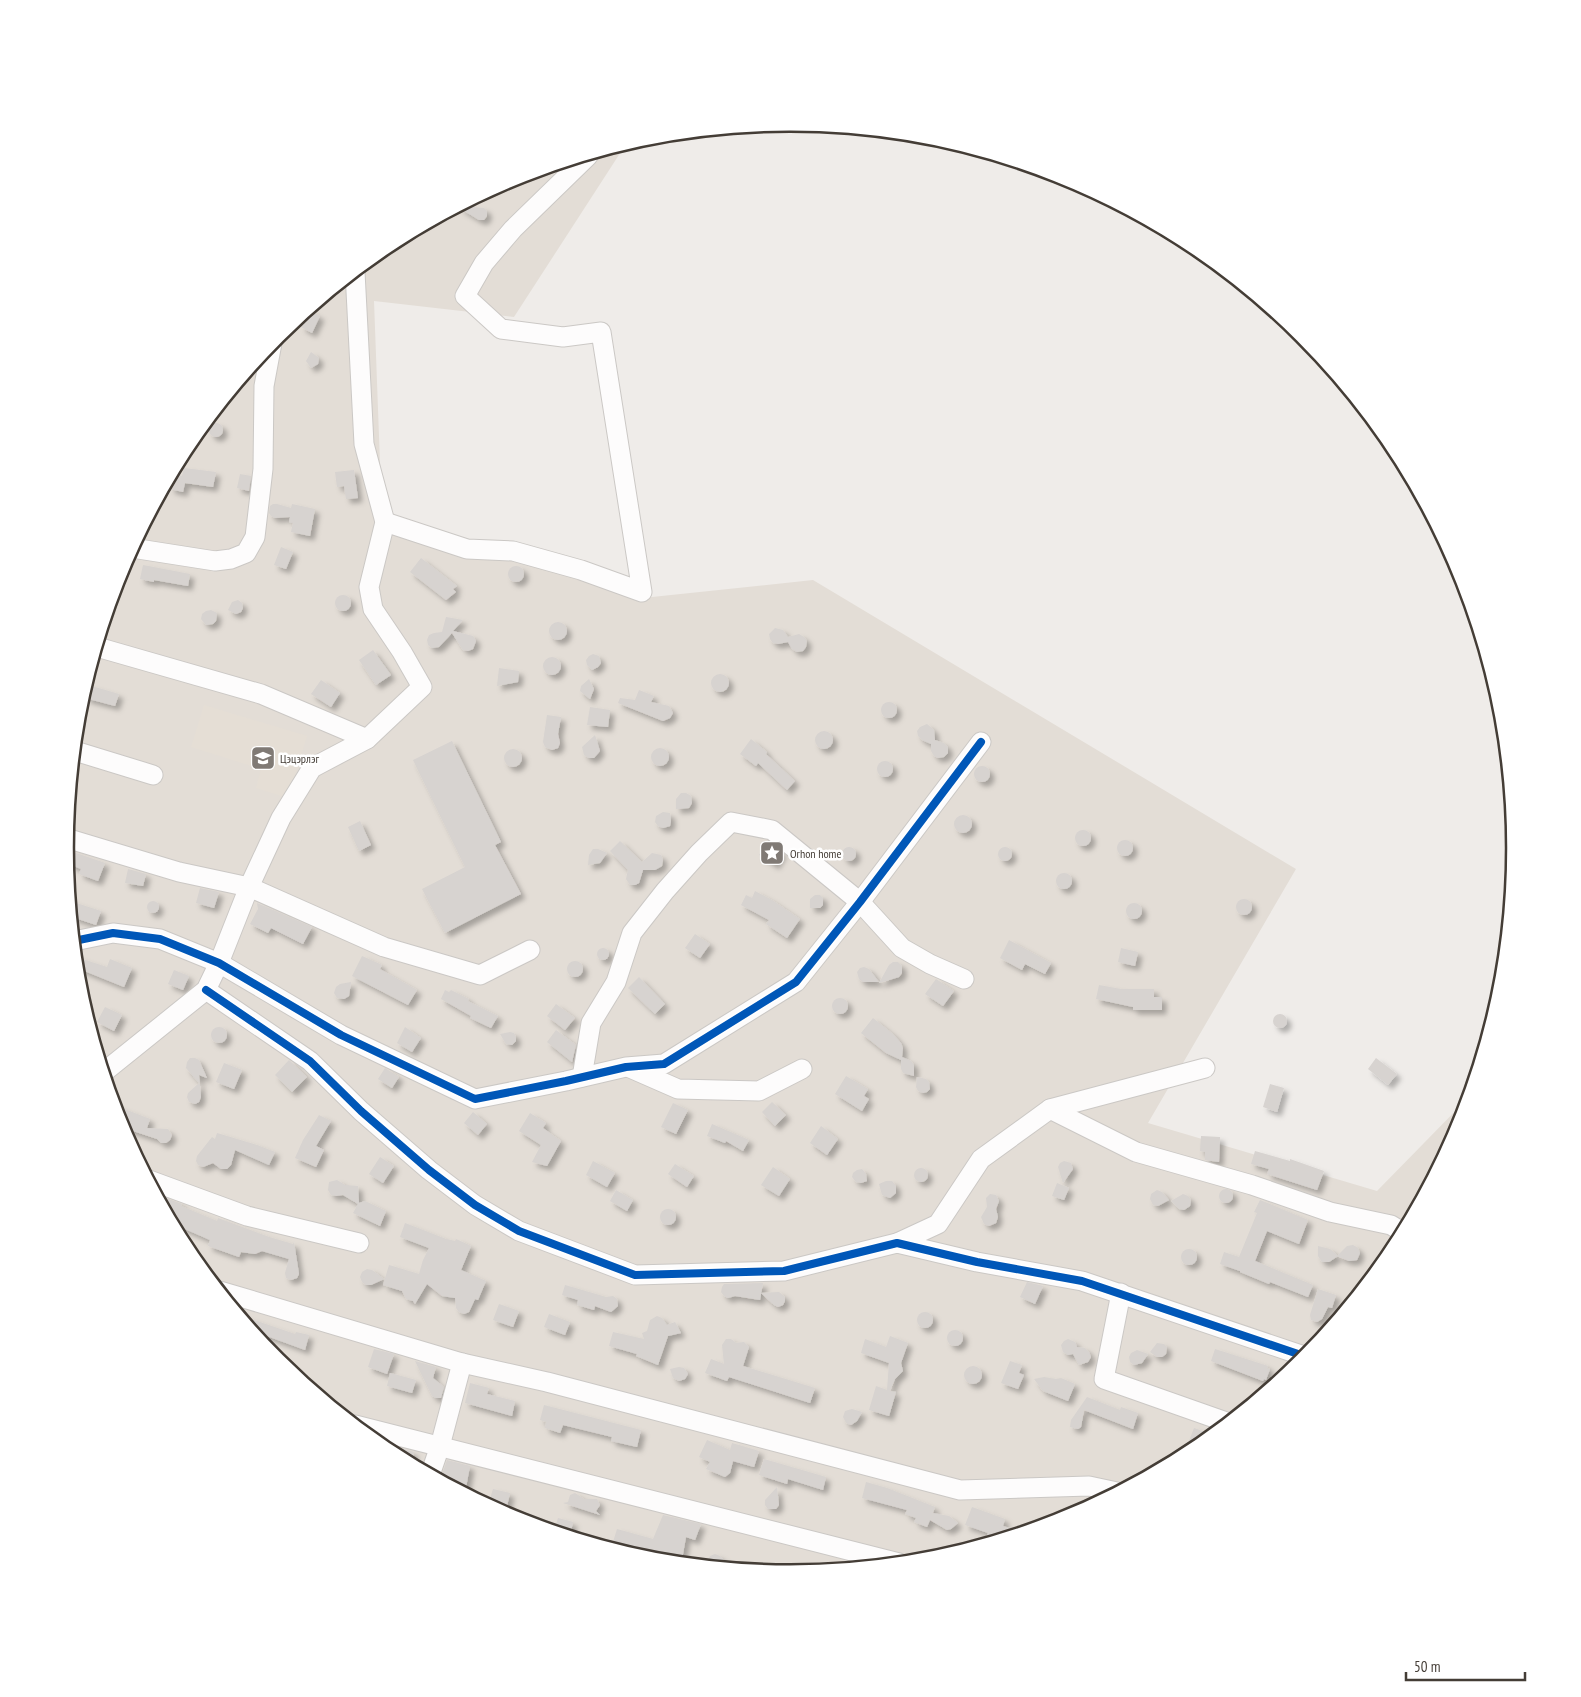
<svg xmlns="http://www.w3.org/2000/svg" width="1581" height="1697" viewBox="0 0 1581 1697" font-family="'PT Sans Narrow',sans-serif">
	<defs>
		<filter id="shadow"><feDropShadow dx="4.5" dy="4.5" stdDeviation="2.5" flood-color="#0004"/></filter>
	</defs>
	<rect width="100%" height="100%" fill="#efece9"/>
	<path fill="#e3ddd6" d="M626,144l-112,173 -140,-16 8,216 270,80 161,-17 483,289 -148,254 229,68 93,-95 -9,30 -67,126 -91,110 -110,90 -125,67 -136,41 -142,14 -141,-14 -136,-41 -126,-67 -110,-91 -90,-110 -67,-125 -41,-136 -14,-142 14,-141 41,-136 67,-126 91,-110 110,-90 125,-67z"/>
	<path fill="#e5ded5" d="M204,705l103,31 -19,62 -32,-10 5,-19 -70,-22z"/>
	<g fill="#d7d3d0" filter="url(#shadow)">
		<path d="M461,206l23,2 3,3v5l-3,4h-5l-21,-13z"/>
		<path d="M309,310l11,6 -8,17 -11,-6z"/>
		<path d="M311,352l8,6 -1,6 -7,4 -5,-7z"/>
		<circle cx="216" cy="430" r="7"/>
		<path d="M184,468l32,4 -3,15 -28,-4 -2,9 -13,-3 2,-15 10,2z"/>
		<path d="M354,470l4,28 -12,1 -2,-13 -7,1 -2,-15z"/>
		<path d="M240,474l11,2 -2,15 -12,-3z"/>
		<path d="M273,504h4l14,4 1,-4 23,5 -5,27 -19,-4 2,-9 -4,-1 1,-5 -15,1 -4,-2 -2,-3 1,-7z"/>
		<path d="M281,547l12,5 -7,17 -12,-4z"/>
		<path d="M421,558l36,28 -4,3 3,3 -10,8 -36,-28z"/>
		<path d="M143,565l47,9 -2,12 -34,-6v2l-14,-3z"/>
		<circle cx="516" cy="574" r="8"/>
		<circle cx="343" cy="603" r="8"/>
		<path d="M238,600l4,3 1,5 -2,4 -5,2 -8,-4 4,-8z"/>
		<path d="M211,610l6,3 -1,8 -3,3 -7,1 -5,-6 1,-5 4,-3z"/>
		<path d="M446,617l17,3 -10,11 20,5 3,5 -3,8 -5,2 -5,-1 -11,-17 -13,14 -7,1 -4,-3 -1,-5 2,-5 5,-2 8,-1z"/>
		<circle cx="558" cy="631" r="9"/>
		<path d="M775,628l8,2 5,7 11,-3 5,3 3,4 -1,6 -3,4 -6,1 -5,-3 -4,-7 -10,2 -5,-1 -3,-4 -1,-5z"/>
		<path d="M373,650l18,25 -15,10 -17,-25z"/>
		<path d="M593,654l6,2 2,7 -3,4 -6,3 -5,-5 -1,-5 3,-4z"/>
		<circle cx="552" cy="666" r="9"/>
		<path d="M499,668l20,3 -1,11 -21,4z"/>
		<circle cx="720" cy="683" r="9"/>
		<path d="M589,679l5,10 -4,10 -10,-8 1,-5z"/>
		<path d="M321,680l19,13 -9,14 -20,-13z"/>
		<path d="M88,685l31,9 -4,12 -30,-8z"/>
		<path d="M639,690l15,6 -3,6 18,4 4,7 -3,5 -7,3 -45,-18 2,-5 15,2z"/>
		<circle cx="889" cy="710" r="8"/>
		<path d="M590,707l20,3 -2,17 -21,-2z"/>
		<path d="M547,715l14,2 -3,17 2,9 -2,5 -6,2 -7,-3 -2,-5z"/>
		<path d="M927,724l7,6 1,10 9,3 4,4v6l-4,4 -6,1 -4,-2 -3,-5v-7l-9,-4 -4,-4 -1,-5 3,-4z"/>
		<circle cx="824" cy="740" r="9"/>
		<path d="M595,735l5,16 -6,7h-5l-5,-3 -2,-8z"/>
		<path d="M751,739l16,13 -1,2 29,27 -8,9 -29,-27 -2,3 -16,-12z"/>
		<path d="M452,741l49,101 -6,3 26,49 -76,39 -23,-44 43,-22 -52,-107z"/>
		<circle cx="660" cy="757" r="9"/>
		<circle cx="513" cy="758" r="9"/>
		<circle cx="885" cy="769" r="8"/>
		<circle cx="982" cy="774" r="8"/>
		<path d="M681,793h5l5,3 1,7 -3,5 -13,1v-10z"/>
		<path d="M663,812l7,1 1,8 -1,5 -7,2 -5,-2 -3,-4 1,-6z"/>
		<circle cx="963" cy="824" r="9"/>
		<path d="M360,821l11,24 -12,6 -11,-24z"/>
		<circle cx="1083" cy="838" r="8"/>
		<circle cx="1125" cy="848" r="8"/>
		<path d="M620,841l22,21 10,-9 9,2 2,5 -1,6 -7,4h-12l-4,13 -4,2h-5l-4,-6 2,-9 -18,-19z"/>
		<path d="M767,841l15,12 -7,12 -16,-10z"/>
		<circle cx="849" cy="854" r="7"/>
		<circle cx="1005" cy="854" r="7"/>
		<path d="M593,849h5l9,4 -7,10 -12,2 1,-10z"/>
		<path d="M67,850l38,13 -7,18 -19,-7 2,-5 -15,-6v-9z"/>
		<path d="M128,869l18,5 -3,12 -18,-3z"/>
		<circle cx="1064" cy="881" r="8"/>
		<path d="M200,888l19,4 -5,16 -18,-5z"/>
		<path d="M755,891l17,9 28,19 -13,19 -21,-14 3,-4 -28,-15 5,-10 6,3z"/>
		<path d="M815,895h5l3,3v7l-3,3h-10v-9z"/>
		<circle cx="1244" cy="907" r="8"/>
		<circle cx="153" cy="907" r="6"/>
		<path d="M70,901l31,10 -5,14 -24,-8z"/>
		<circle cx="1134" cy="911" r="8"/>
		<path d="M257,903l55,24 -9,17 -32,-16 -3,5 -18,-9 8,-15z"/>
		<path d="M695,934l15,10 -10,14 -15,-10z"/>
		<path d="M1009,940l42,23 -6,11 -20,-10 -3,6 -22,-12z"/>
		<circle cx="603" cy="954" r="6"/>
		<path d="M1121,948l17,4 -3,14 -17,-4z"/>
		<path d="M362,956l20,9 -2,4 37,21 -9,15 -56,-29z"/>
		<path d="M76,957l31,10 3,-8 22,9 -8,19 -47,-19z"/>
		<circle cx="575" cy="969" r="8"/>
		<path d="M893,962h5l4,4v7l-3,4 -20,6 10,-18z"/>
		<path d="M864,967l5,2 10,13h-16l-4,-3 -2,-7 3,-4z"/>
		<path d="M174,970l15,6 -6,14 -15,-6z"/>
		<path d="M639,977l26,27 -10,10 -27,-26z"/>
		<path d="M936,979l18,12 -11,15 -18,-12z"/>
		<path d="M351,982l-2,14 -5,3 -7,-1 -3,-5 2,-6 4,-3z"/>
		<path d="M1099,985l22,4h33v8h8v13h-29v-3l-37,-8z"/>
		<path d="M445,990l4,2 2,-2 18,9 -1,2 30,15 -7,12 -21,-10 1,-2 -30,-17z"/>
		<circle cx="840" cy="1006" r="8"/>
		<path d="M556,1004l19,14 -10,12 -18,-14z"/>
		<path d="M105,1007l17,8 -8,16 -17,-9z"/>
		<circle cx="1280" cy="1021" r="7"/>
		<path d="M873,1018l20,16 8,9 2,5 -1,9 9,4 3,4v11l-11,-3 -2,-4v-9l-15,-7 -25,-20z"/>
		<path d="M405,1027l16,11 -9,14 -15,-9z"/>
		<circle cx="219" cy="1035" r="8"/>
		<path d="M556,1030l20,15 -4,17 -25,-20z"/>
		<path d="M510,1032l4,1 2,4v4l-4,4 -6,-1 -6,-10z"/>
		<path d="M190,1058h5l4,2 8,18 -8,-3 2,22 -2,5 -4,2 -6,-2 -2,-5 1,-4 11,-10 -13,-15 1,-6z"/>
		<path d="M1376,1058l21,16 -9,11 -20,-16z"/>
		<path d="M289,1060l18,17 -15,15 -17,-17z"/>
		<path d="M224,1063l18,7 -8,19 -18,-7z"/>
		<path d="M385,1068l14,9 -7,11 -14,-9z"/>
		<path d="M846,1076l22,13 -4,7 5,3 -7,12 -27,-17z"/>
		<path d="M917,1077l9,2 3,3 1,7 -3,3 -4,1 -5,-2 -2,-4z"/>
		<path d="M1270,1084l14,4 -7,24 -14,-5z"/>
		<path d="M772,1102l14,13 -11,11 -13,-14z"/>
		<path d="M673,1103l15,7 -12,24 -15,-7z"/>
		<path d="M114,1105l36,14 -3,9 21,1 4,6 -2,5 -4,3h-5l-4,-4 -36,-12z"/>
		<path d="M473,1112l14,12 -9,11 -14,-12z"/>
		<path d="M530,1113l16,10 -3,5 18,13 -14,25 -15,-4 9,-17 -22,-14z"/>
		<path d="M319,1115l12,6 -15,25 8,4 -8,17 -21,-9 8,-18z"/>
		<path d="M712,1124l37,16 -6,11 -17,-10 -1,2 -18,-7z"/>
		<path d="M821,1126l17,13 -11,16 -17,-12z"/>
		<path d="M217,1133l40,12 18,7 -6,13 -34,-15 -4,15 -4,4h-6l-8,-6 -10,4 -5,-2 -2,-4 1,-5 15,-19 3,2z"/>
		<path d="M1201,1136l19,1 -1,25 -14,-2v-8l-5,-1z"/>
		<path d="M1255,1151l35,10v-2l34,12 -7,19 -50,-16 2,-5 -18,-5z"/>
		<path d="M380,1157l14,9 -11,17 -14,-9z"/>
		<path d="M593,1161l22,12 -8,14 -21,-12z"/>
		<path d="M1064,1161l7,2 2,6 -10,14 -5,-16 2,-4z"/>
		<path d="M675,1164l19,12 -7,11 -19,-13z"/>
		<path d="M773,1167l17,12 -11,17 -18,-11z"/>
		<circle cx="921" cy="1175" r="7"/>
		<path d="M862,1169l4,5 1,7 -6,2 -5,-1 -4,-5 1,-4 4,-3z"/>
		<path d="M337,1180l8,5 13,1 1,17 6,-2 21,10 -6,15 -27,-13 5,-9 -15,-9 -7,1 -5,-1 -3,-5 1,-8z"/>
		<path d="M886,1181h6l4,5v7l-6,5 -8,-3 -3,-11z"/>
		<path d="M1057,1183l12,5 -5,12 -12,-4z"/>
		<circle cx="1226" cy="1196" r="7"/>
		<path d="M616,1190l17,10 -6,11 -17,-10z"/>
		<path d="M1157,1190l5,2 7,8 -11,6 -5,-1 -3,-6 1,-5z"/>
		<path d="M990,1194l6,1 3,6 -3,8 2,8 -2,6 -7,3 -5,-2 -3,-7 6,-10 -1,-9z"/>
		<path d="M1183,1194l5,2 3,4 -1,6 -6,4 -5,-1 -8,-8z"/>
		<path d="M157,1195l25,9 -1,2 36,15 1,-3 51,19 24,7 1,-2 5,32 -2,4 -6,2 -5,-2 -1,-5 4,-14 -27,-8 -7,3 -14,-2 -2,5 -31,-11 2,-6 -32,-14 2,-4 -11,-5z"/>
		<path d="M1260,1200l48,20 -9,24 -32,-13 -12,30 58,24 -5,12 -38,-15 -1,2 -29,-12v-1l-20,-7 4,-12 15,5 18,-44 -3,-1z"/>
		<circle cx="668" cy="1217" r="8"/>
		<path d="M405,1223l41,16 9,2 1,-2 15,7 -10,24 25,11 -8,19 -3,-1 -6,13 -5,2 -5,-2 -3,-4 -1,-10 -13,-2 -15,-12 -12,20 -2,-3 -7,-2 -4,-8 -19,-6 6,-20 30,9 4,-14 6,-12 -29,-11z"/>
		<path d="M1353,1245l5,3 2,5 -3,7 -8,1 -12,-5 10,-10z"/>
		<path d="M1318,1246l12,3 8,7 -9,6h-7l-4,-6z"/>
		<circle cx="1189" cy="1257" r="8"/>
		<path d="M367,1269l5,1 12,9 -13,6h-5l-4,-3 -2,-5 2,-5z"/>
		<path d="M1027,1282l16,4 -8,18 -15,-7z"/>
		<path d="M763,1283l-3,17 -25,-4 -7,2 -4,-2 -3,-4 1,-5 2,-3z"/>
		<path d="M565,1285l41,12 7,-1 4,3 1,7 -7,6 -16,-6 -1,4 -17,-5 1,-5 -16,-5z"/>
		<path d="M1318,1289l18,6 -4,13 -4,-1 -6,12 -5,3 -6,-2 -1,-5z"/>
		<path d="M779,1292l6,5v4l-2,4 -5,2 -4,-2 -13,-12z"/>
		<path d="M499,1304l20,7 -6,16 -20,-7z"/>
		<circle cx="925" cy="1320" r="8"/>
		<path d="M549,1314l21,8 -5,13 -21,-8z"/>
		<path d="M239,1315l56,19 1,-2 13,3 -4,15 -41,-15 -2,8z"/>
		<path d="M657,1316l5,2 5,7 8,-3 6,11 -13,3 -10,29 -22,-9 1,-2 -28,-8 4,-14 31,7 -2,-6 5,-2 3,-11z"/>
		<circle cx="955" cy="1338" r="8"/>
		<path d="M890,1336l18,7 -7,20 2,8 -8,8 -5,12 6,1 -7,24 -20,-6 7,-24 11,4 2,-27 -28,-10 4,-14 21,8z"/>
		<path d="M726,1339h5l5,4 8,-1 5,5 -6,19 72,22 -5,15 -81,-26 -2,4 -22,-8 6,-14 13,5 -2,-19z"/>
		<path d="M1068,1339l7,3 2,5 8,1 4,4 2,5 -3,5 -9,3 -6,-11 -5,1 -5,-3 -2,-7 3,-4z"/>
		<path d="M1157,1343l7,1 3,3 -1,7 -4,3h-5l-7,-5z"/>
		<path d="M374,1349l20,5 -7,20 -19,-7z"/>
		<path d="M1215,1349l53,17 -1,2 3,1 -4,11 -2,-1 -1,2 -52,-20z"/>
		<path d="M1137,1350l11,4 -6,9 -8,2 -4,-3 -1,-5 2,-4z"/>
		<path d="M415,1361l21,6 -3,11 11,9 -3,11h-5l-4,-2z"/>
		<path d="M1010,1361l12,4 -3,8 5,2 -6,14 -17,-6z"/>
		<circle cx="973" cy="1375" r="9"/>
		<path d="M679,1367l5,1 4,6 -3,5 -6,2 -6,-3 -3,-9z"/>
		<path d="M390,1373l26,7 -4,13 -25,-7z"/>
		<path d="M1044,1377l12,2 5,-1 14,6 -7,17 -25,-10 -9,-12z"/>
		<path d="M470,1383l19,5 -2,6 28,7 -3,15 -47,-13z"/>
		<path d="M1087,1397l33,13 1,-3 17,6 -5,16 -49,-19 -3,17 -3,2 -8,-2 1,-7z"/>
		<path d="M544,1405l97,25 -4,17 -26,-6 1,-4 -49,-12 -3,8 -15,-5 1,-6 -6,-2z"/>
		<path d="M852,1409l10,3 -5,9 -6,4 -5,-2 -3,-6 2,-6z"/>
		<path d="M1194,1428l14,5 -4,10 -3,3 -12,-5z"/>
		<path d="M707,1440l23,10 2,-7 27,8 -5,16 -21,-6 -3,12 -5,4 -19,-8 4,-7 -11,-5z"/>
		<path d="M375,1442l39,10 -3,13 -24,-13z"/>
		<path d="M764,1459l62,18 -3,13 -35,-11 -1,5 -28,-9z"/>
		<path d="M447,1460l23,6 -5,27 -25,-13z"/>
		<path d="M866,1482l21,6 48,19 -2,6 16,3 9,7 -7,6 -4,1 -17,-10 -3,7 -13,-5 2,-4 -11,-4 2,-4 -45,-12z"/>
		<path d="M777,1487l2,18 -3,4h-8l-3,-4v-5z"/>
		<path d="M493,1489l17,4 -5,22 -17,-10z"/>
		<path d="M575,1493l9,6h13l3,6 -4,6 4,4 -37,-12 5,-1 2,-7z"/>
		<path d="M972,1507l33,12 -2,7 20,6 -41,13 6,-12 -23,-8z"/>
		<path d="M663,1515l38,9 -6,16 -9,-3 -4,23 -46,-13 -2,6 -11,-3 1,-5 -11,-3 4,-13 36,10z"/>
		<path d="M558,1518l15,4 -3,14 -16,-5z"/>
		<path d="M715,1554l5,2 12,12 -27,-2 5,-10z"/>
	</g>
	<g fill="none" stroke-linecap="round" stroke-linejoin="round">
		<defs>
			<g id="street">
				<path d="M385,522l82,27 46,2 68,19 61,22 -41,-260 -38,5 -62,-8 -36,-33 19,-33 29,-34 75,-73"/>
				<path d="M132,548l83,13 16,-2 15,-6 9,-16 8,-68 1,-83 8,-43"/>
				<path d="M97,647l164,47 106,45"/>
				<path d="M75,751l78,24"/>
				<path d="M66,838l113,34 70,15 135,60 96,28 50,-25"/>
				<path d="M74,941l39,-8 47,6 59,24 122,72 134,64 91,-18 60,-14 38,-3 132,-82 64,-80 121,-160"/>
				<path d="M206,990l104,71 51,50 68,59 46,35 44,26 116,44 149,-4 113,-28 80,19 105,19 225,76"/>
				<path d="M630,1068l48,21 81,2 43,-22"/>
				<path d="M104,1072l102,-82 13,-27 30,-76 32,-69 31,-50 55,-29 55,-52 -20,-35 -29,-43 -4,-22 16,-65 -21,-78 -9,-172"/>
				<path d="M582,1077l9,-54 25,-41 16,-49 33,-42 34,-38 32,-31 41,8 88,72 42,46 28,16 34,15"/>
				<path d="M1050,1109l86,43 116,33 78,27 61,13 13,8"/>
				<path d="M149,1180l98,36 112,27"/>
				<path d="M897,1243l41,-19 43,-65 69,-50 155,-41"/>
				<path d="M220,1291l242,72 85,19 413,108 129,-4 28,6"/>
				<path d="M1121,1293l-17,86 125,44"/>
				<path d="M355,1425l544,138"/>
				<path d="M430,1475l10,-29 22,-83"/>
			</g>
		</defs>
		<use href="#street" stroke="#cbc8c5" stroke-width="21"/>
		<use href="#street" stroke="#fdfcfc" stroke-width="19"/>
		<defs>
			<g id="cycleway">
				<path d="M74,941l39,-8 47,6 59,24 122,72 134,64 91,-18 60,-14 38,-3 132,-82 64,-80 121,-160"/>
				<path d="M206,990l104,71 51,50 68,59 46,35 44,26 116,44 149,-4 113,-28 80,19 105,19 225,76"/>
			</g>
		</defs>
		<use href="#cycleway" stroke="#fff" stroke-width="11"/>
		<use href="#cycleway" stroke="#0057b8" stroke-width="8"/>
	</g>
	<defs>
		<symbol id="school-square" viewBox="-11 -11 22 22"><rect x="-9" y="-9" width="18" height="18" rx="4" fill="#807a75" stroke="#fff"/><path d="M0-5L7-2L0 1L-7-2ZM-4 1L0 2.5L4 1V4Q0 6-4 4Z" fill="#fff"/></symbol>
		<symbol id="sight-square" viewBox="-11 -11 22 22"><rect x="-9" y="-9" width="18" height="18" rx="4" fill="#807a75" stroke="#fff"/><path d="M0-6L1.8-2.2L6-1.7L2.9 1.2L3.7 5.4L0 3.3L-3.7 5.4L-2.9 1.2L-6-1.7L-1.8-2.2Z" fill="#fff"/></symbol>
	</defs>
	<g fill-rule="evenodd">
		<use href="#school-square" x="249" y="744" width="28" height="28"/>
		<use href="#sight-square" x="758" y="839" width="28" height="28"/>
	</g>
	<g text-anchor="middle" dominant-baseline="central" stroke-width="5" stroke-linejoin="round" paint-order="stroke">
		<g font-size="12" fill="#443d36" stroke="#fff" text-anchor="start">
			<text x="280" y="758">Цэцэрлэг</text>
			<text x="790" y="853">Orhon home</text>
		</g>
	</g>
	<path d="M0 0H1581V1697H0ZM74 848a716 716 0 1 1 1432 0a716 716 0 1 1-1432 0Z" fill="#fff" fill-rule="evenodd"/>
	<path fill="none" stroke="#443d36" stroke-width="2.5" d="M74 848a716 716 0 1 1 1432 0a716 716 0 1 1-1432 0Z"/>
	<path d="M1406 1672v8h119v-8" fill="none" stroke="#443d36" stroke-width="2.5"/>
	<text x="1414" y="1672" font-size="15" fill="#443d36" stroke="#ffffff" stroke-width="4" paint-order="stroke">50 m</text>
</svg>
